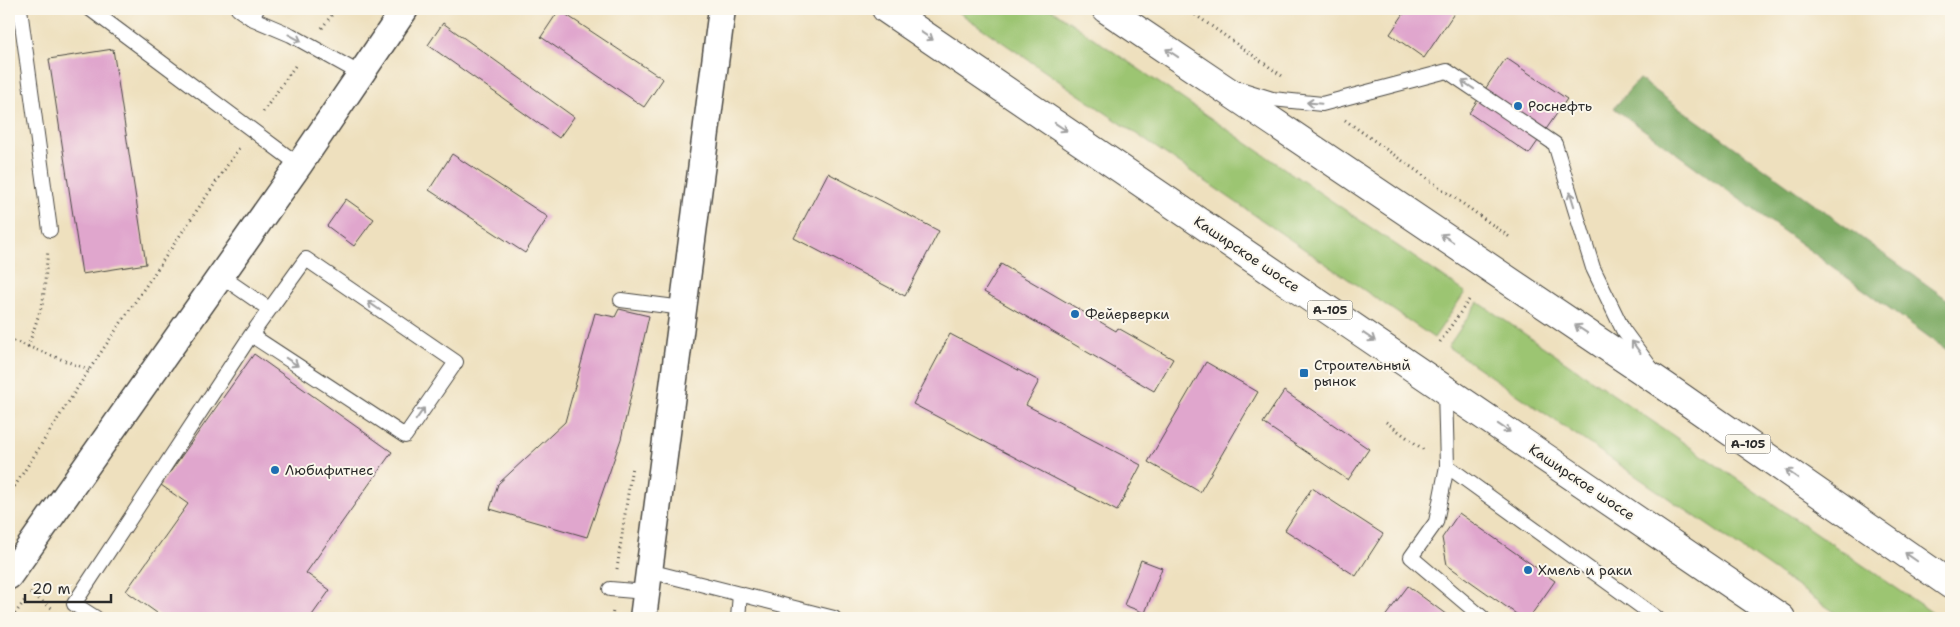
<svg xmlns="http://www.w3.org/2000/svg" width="1960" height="627" viewBox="0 0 1960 627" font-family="'Shantell Sans',sans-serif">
	<rect width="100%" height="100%" fill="#fbf7ec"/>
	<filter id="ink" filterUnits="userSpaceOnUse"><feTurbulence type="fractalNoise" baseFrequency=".02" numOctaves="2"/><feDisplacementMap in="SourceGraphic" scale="10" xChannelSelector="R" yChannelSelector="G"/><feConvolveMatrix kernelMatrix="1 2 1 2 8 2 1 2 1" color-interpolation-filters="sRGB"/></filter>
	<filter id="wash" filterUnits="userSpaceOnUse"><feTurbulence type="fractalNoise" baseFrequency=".0096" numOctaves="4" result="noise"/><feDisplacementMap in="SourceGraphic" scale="20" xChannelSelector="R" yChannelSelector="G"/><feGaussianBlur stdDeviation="1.12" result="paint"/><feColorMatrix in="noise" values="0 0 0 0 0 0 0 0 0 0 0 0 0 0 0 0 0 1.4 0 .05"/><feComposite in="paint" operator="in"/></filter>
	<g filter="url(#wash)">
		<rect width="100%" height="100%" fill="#eee0be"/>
		<g fill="#9cc572" stroke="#64784e">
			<path d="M954,9h97l414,283 -31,46z"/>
			<path d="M1478,302l462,316h-97l-395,-271z"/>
		</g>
		<path fill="#7daa64" stroke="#546a48" d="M1639,79l312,223v51l-337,-245z"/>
		<g id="blocks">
			<g fill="#e0a6cd">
				<path d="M1407,9h43l5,3 -31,46 -34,-24z"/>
				<path d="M559,10l104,69 -19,28 -103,-70z"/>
				<path d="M443,23l131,94 -15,21 -131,-93z"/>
				<path d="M113,49l33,215 -64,10 -33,-215z"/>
				<path d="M1506,58l61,41 -38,55 -60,-41z"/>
				<path d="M452,154l96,63 -23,36 -96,-63z"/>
				<path d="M828,173l111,58 -34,65 -111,-58z"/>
				<path d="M346,199l28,20 -20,27 -27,-20z"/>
				<path d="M1001,264l115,67 2,-3 55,31 -19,32 -170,-99z"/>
				<path d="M619,309l30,7 -28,123 -34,98 -97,-28 8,-25 67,-62 30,-109 20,4z"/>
				<path d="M950,334l89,47 -13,24 115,60 -24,46 -204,-107z"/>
				<path d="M254,354l138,98 -86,121 24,17 -20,28h-146l-38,-27 62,-87 -27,-19z"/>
				<path d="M1206,362l52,30 -58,100 -52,-30z"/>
				<path d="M1284,391l85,58 -21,31 -85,-57z"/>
				<path d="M1312,488l71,46 -27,42 -71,-46z"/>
				<path d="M1459,513l96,68 -26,37h-7l-75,-53 -5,-27z"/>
				<path d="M1141,560l21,8 -17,45 -21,-8z"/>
				<path d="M1408,586l43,32h-67z"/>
			</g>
		</g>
	</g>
	<g filter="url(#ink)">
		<use href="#blocks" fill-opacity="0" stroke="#484641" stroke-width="1"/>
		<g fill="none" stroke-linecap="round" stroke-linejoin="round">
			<defs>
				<g id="lane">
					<path d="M20,9l30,221"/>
					<path d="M90,9l209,156"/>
					<path d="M238,9l13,9 6,-9"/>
					<path d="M251,18l40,17 70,39"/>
					<path d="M1240,89l32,10 50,5 125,-33 108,73 38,124 30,62 28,38"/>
					<path d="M221,276l48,33"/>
					<path d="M621,300l62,8"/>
					<path d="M1445,389l2,77 -11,56 -25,35 72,61"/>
					<path d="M1447,466l210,152"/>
					<path d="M649,571l185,47"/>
					<path d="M610,589l36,3"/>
					<path d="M96,618l-22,-14 177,-269 55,-76 150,103 -51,74 -154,-101"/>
					<path d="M738,618l2,-24"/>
				</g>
				<g id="street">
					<path d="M9,576l290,-411 106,-156"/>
					<path d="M643,618l79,-609"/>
				</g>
				<g id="highway">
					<path d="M886,9l895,609"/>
					<path d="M1106,9l559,377 286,199"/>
				</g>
			</defs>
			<use href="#lane" stroke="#484641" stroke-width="16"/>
			<use href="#street" stroke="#484641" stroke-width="29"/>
			<use href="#highway" stroke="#484641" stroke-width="30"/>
			<g stroke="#484641" stroke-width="3" stroke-dasharray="1 4" stroke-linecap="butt">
				<path d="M1187,9l98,69"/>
				<path d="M322,28l14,-19"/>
				<path d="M263,112l34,-49"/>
				<path d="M1345,120l166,118"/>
				<path d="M9,339l80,31"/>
				<path d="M1440,342l31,-45"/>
				<path d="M28,347l15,-45 5,-52"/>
				<path d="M1386,422l38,28"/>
				<path d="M9,495l80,-125 150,-222"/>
				<path d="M617,569l15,-103"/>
				<path d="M30,593l23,16"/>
				<path d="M12,618l13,-18"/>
				<path d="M612,618l1,-8"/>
			</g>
			<use href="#lane" stroke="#fff" stroke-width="14"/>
			<use href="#street" stroke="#fff" stroke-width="26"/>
			<use href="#highway" stroke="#fff" stroke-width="28"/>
		</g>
		<defs><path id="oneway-shaft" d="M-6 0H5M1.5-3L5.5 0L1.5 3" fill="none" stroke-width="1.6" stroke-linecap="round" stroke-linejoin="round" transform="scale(1.25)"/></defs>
		<g stroke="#a0a0a0">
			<use href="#oneway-shaft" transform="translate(927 36) rotate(34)"/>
			<use href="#oneway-shaft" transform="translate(295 38) rotate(28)"/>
			<use href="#oneway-shaft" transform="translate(1172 53) rotate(-146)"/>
			<use href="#oneway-shaft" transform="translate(1468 85) rotate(-146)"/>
			<use href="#oneway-shaft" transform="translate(1314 103) rotate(-175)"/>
			<use href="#oneway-shaft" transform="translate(1061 127) rotate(34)"/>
			<use href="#oneway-shaft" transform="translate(1572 199) rotate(-107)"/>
			<use href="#oneway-shaft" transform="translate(1447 238) rotate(-146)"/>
			<use href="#oneway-shaft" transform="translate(374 306) rotate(-145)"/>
			<use href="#oneway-shaft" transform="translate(1581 329) rotate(-146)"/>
			<use href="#oneway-shaft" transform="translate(1369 337) rotate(34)"/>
			<use href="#oneway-shaft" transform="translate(1636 347) rotate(-126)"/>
			<use href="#oneway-shaft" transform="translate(292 362) rotate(33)"/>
			<use href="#oneway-shaft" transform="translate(420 414) rotate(-55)"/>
			<use href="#oneway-shaft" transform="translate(1504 428) rotate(34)"/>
			<use href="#oneway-shaft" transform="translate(1792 474) rotate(-145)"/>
			<use href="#oneway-shaft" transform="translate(1911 557) rotate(-145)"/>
		</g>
	</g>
	<g fill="#1f6fb2" stroke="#fbf7ec" stroke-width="2">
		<circle cx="1518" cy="106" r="5"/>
		<circle cx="1075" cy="314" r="5"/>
		<rect x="1299" y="368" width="10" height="10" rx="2.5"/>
		<circle cx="275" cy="470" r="5"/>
		<circle cx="1528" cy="570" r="5"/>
	</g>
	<g text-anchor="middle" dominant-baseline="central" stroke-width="4" stroke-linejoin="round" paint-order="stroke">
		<g fill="#fbf7ec" stroke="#696865" stroke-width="1">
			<rect x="1307.5" y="300.5" width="45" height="19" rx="4"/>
			<rect x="1725.5" y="434.5" width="45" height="19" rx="4"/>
		</g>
		<g font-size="12" font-weight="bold" fill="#2b2b2b">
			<text x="1330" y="310">А-105</text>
			<text x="1748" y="444">А-105</text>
		</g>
		<g font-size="14" fill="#2b2b2b" stroke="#fbf7ec" text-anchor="start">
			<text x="1528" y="106">Роснефть</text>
			<text x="1085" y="314">Фейерверки</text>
			<text x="1314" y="365">Строительный<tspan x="1314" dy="16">рынок</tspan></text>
			<text x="285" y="470">Любифитнес</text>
			<text x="1538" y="570">Хмель и раки</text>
		</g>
		<g font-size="14" fill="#2b2b2b" stroke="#fbf7ec">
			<text transform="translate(1247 254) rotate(34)">Каширское шоссе</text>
			<text transform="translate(1582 482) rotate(34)">Каширское шоссе</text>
		</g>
	</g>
	<rect width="1960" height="627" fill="none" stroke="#fbf7ec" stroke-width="30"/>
	<path d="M25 594v8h86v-8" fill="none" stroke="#2b2b2b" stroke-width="2.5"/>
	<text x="32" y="594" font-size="15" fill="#2b2b2b" stroke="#fbf7ec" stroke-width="4" paint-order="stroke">20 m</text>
</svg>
